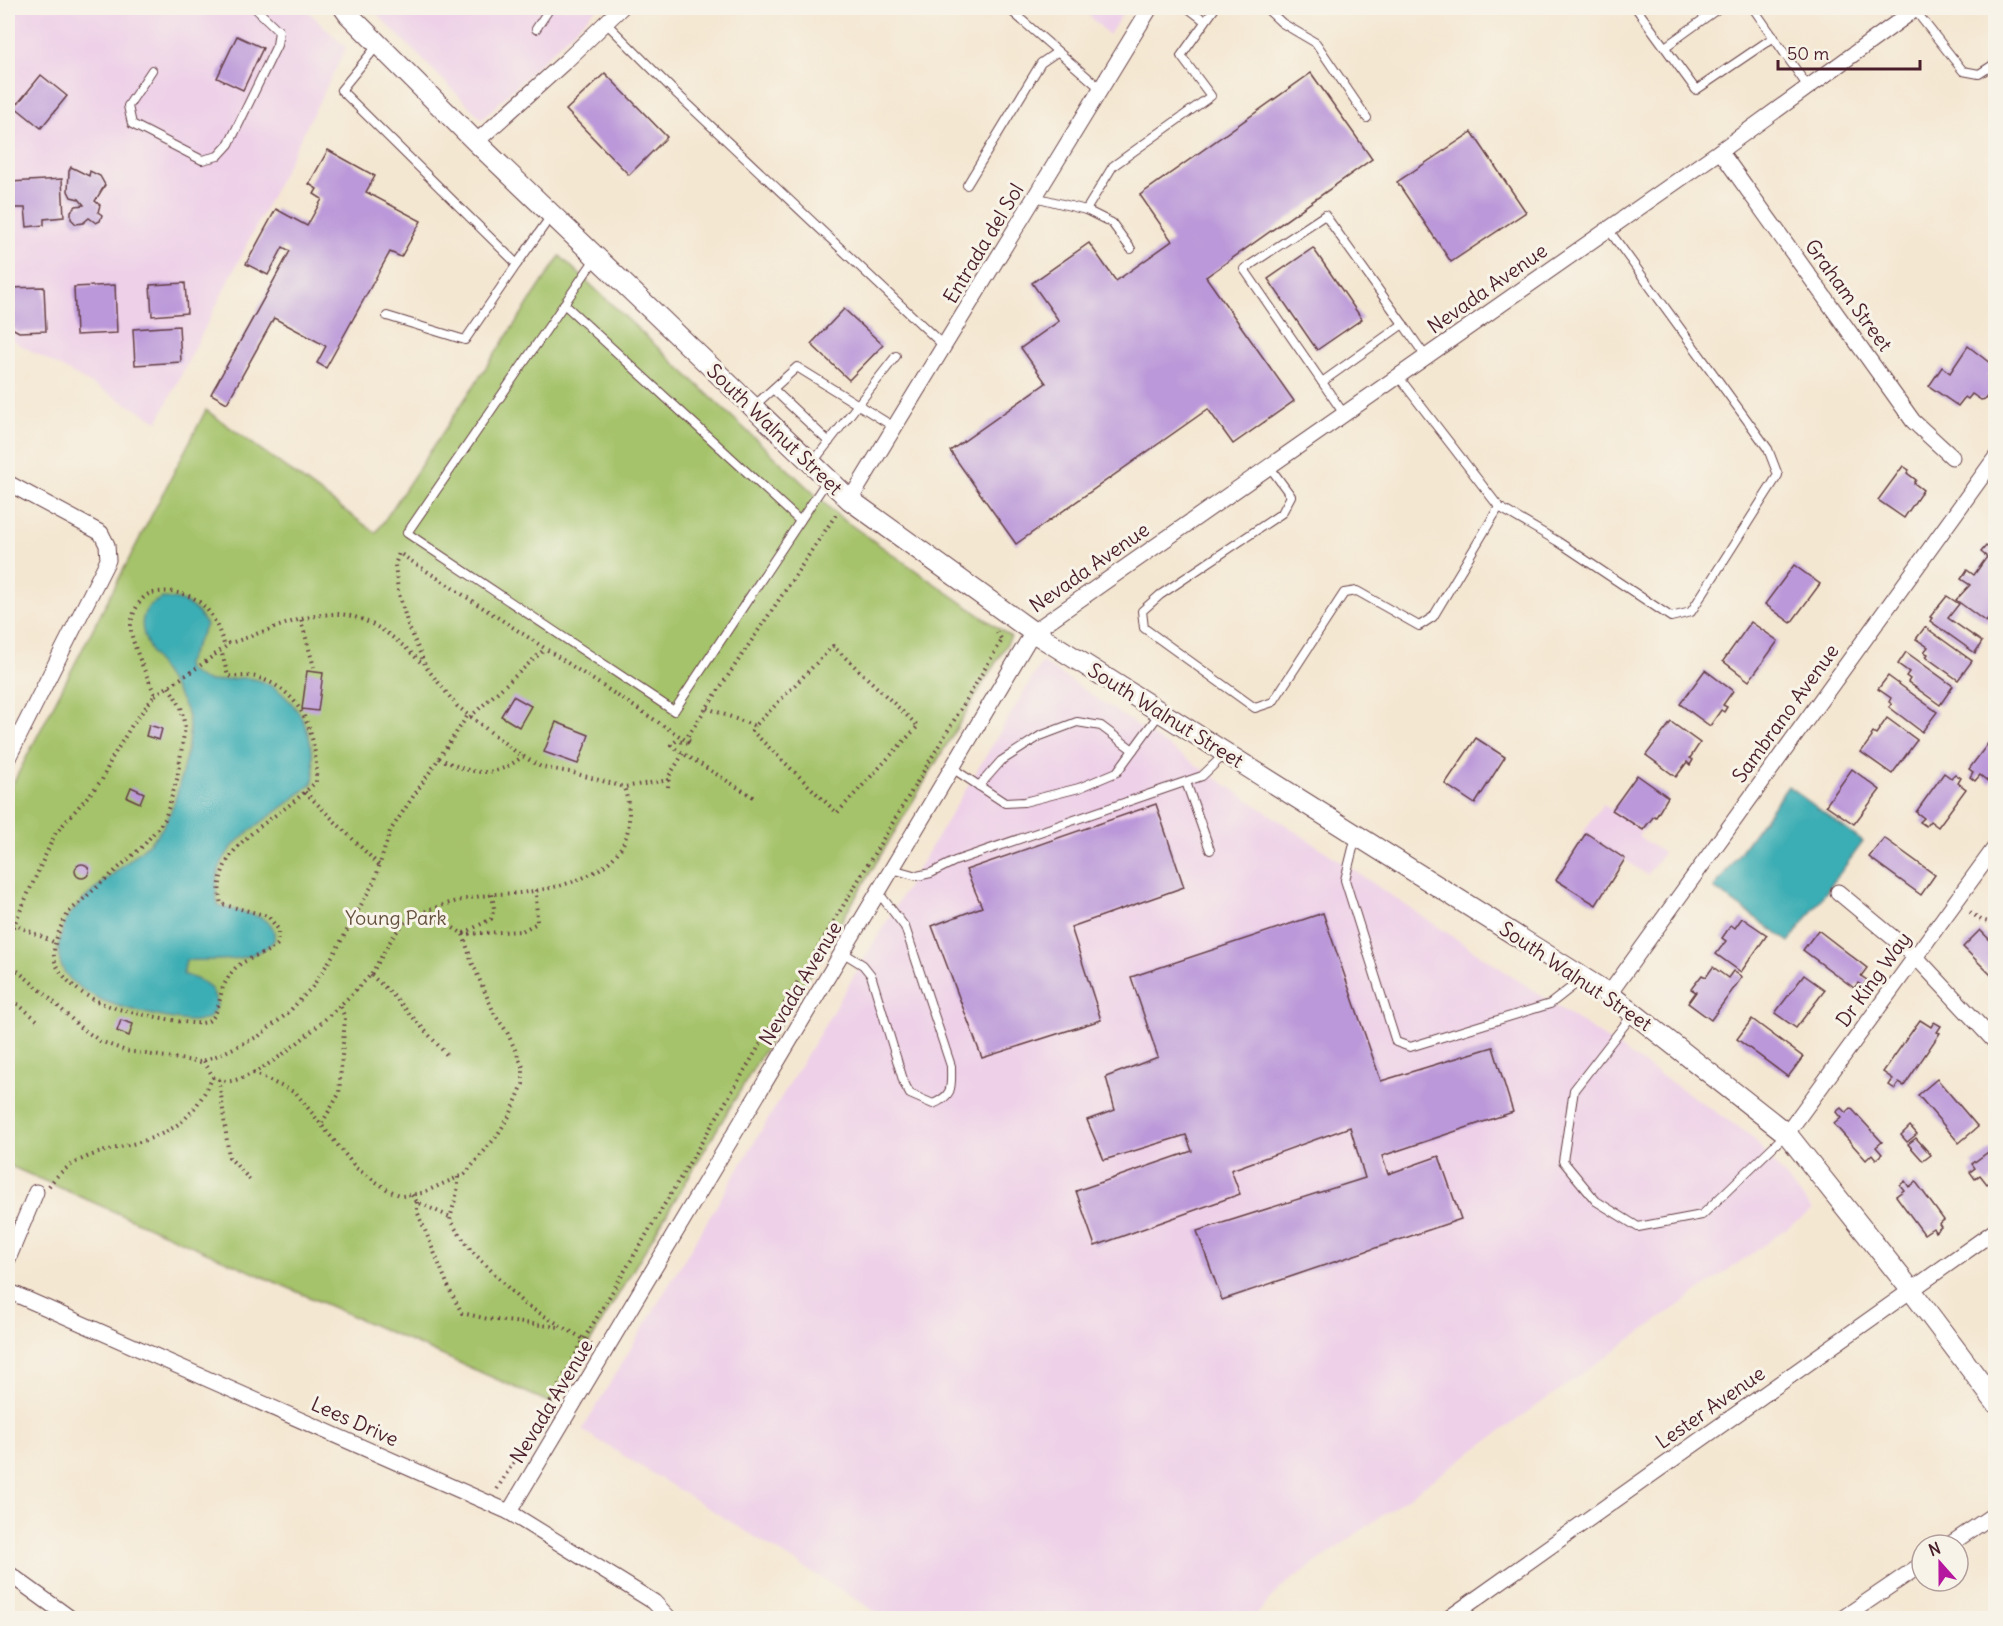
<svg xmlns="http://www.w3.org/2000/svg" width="2003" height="1626" viewBox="0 0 2003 1626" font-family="Delius,sans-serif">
	<rect width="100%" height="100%" fill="#f7f3e8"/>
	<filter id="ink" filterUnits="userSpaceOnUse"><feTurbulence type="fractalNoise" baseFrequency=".0167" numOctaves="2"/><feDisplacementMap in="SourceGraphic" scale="12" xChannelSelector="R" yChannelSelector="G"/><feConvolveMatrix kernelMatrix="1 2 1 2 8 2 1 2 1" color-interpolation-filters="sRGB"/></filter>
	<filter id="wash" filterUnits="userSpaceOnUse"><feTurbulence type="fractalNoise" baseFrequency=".008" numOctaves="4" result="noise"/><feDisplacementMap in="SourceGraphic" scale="24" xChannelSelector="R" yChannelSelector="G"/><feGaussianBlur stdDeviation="1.35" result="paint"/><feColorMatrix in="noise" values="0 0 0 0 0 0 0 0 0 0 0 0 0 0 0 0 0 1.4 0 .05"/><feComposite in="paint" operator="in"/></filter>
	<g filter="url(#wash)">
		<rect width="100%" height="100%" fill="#f4e7d2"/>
		<g fill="#eed0e8">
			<path d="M9,8h296l41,40 -188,373 -150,-83z"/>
			<path d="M371,8h226l-115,111z"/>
			<path d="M1081,8h45l-17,27z"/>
			<path d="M1042,662l708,473 63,75 -530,376 -30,32h-367l-304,-188z"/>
			<path d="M1603,804l39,27 -4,5 25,17 -16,22 -63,-44z"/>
		</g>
		<path fill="#a5c36b" stroke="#78714b" stroke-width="1.5" d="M560,256l278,260 173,121 -458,767 -545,-239v-372l198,-383 170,123z"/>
		<g fill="#3badb4" stroke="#426670" stroke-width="1.5">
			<path d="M163,598c21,1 33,8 43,27l-20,39 1,5c24,20 28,10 55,9 31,-1 58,28 66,55 3,10 9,41 4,50 -3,4 -10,8 -14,12 -35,31 -94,51 -80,110 20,10 61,6 56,36 -24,23 -58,19 -88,19l-3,14c21,8 29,8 34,31l-8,13c-5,1 -9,2 -14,3 -17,1 -81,-14 -97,-23 -27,-13 -47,-31 -37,-63 2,-9 5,-17 12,-24 24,-29 59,-48 84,-76 13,-16 19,-35 23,-54 5,-20 13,-47 7,-68 -8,-30 -79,-93 -24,-115z"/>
			<path d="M1788,786l75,56 -74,100 -75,-54z"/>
		</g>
		<g id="blocks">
			<g fill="#bb98d9">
				<path d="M237,36l26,12 -20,42 -26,-12z"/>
				<path d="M605,73l62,64 -38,38 -63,-65z"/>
				<path d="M1311,73l61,86 -166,118 88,124 -61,43 -25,-35 -192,135 -66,-93 96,-68 -25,-35 38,-27 -27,-38 57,-40 27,38 56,-40 -32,-46z"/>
				<path d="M41,75l26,21 -26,32 -26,-21z"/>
				<path d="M1472,132l54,80 -75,50 -54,-80z"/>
				<path d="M328,150l47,26 -9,16 55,29 -20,36 -11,-5 -64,116 -9,-5 9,-17 -52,-28 -47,85 -16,-9 79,-143 -7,-4 -15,28 -22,-11 30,-55 31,17 15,-27 -8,-5 3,-5 -8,-5z"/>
				<path d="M71,167l18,9 1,-5 10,5 5,9 -10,16 5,4 -2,7 4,3 -2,6 -4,2 -7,-5 -6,5 -7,1 -5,-5v-8l5,-5 8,-1 -5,-6 -8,-2 -3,-6 1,-20z"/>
				<path d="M62,179l2,38 -20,2v6l-17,2 -2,-19h-13l-2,-26z"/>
				<path d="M1313,248l49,71 -45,31 -49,-71z"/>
				<path d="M185,283l2,30 -35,3 -2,-31z"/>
				<path d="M115,285l2,48 -41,2 -2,-48z"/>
				<path d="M44,287l2,44 -27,1 -11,-6v-38z"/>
				<path d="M844,309l39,36 -34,35 -38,-36z"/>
				<path d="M179,326l2,36 -46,3 -2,-36z"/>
				<path d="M1968,346l27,21v12l-6,-5 -2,3 8,9 -10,13 -4,1 -9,-6 -4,5 -3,-2 -7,9 -29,-20 13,-19 8,6z"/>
				<path d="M1903,466l6,4 -2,3 9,7 -2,3 9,7 -19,28 -26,-18z"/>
				<path d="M1986,546l9,7v57l-9,12 -30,-22 14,-15 -9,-6 6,-9 7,5 13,-18 -6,-5z"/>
				<path d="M1794,565l26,19 -29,39 -26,-19z"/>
				<path d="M1947,596l12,8 -11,14 34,24 -7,11 -45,-32 2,-3 -2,-1z"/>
				<path d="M1751,622l27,19 -29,40 -26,-20z"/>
				<path d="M1925,627l47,34 -14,19 -32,-23 2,-3 -4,-2 4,-5 -12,-8z"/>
				<path d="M1906,652l47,34 -13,19 -32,-23 2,-3 -4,-3 3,-4 -11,-8z"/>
				<path d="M1705,670l28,21 -10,14 4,2 -3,5 -3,-2 -11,16 -30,-22z"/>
				<path d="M307,671l16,2 -5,38 -16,-2z"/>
				<path d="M1888,676l49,36 -15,20 -33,-25 3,-3 -3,-2 2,-4 -13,-9z"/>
				<path d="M513,696l18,10 -12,21 -18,-11z"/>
				<path d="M1887,718l30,22 -25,34 -31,-22 11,-15 -1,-2 2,-3 3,2z"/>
				<path d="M556,722l33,13 -11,29 -34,-12z"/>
				<path d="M1671,722l29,21 -10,15 3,2 -3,5 -3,-3 -11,15 -30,-22z"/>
				<path d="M149,725l13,4 -3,11 -13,-4z"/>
				<path d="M1995,734v43l-5,6 -10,-8 -5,6 -5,-4 3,-5 -4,-3z"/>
				<path d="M1476,738l29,19 -30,47 -30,-20z"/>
				<path d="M1852,769l28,21 -26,34 -28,-19z"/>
				<path d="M1944,773l7,5 4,-4 6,4 -3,5 8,6 -28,38 -8,-6 -4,5 -6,-4 4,-4 -8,-6z"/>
				<path d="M1637,775l31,22 -12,20 -2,-1 -11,14 -31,-20z"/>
				<path d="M131,787l13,6 -4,10 -13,-6z"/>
				<path d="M1156,804l28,83 -113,40 30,93 -119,38 -50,-132 50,-19 -16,-37z"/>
				<path d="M1586,833l39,26 -29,46 -40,-25z"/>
				<path d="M1884,838l51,37 -14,20 -52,-38z"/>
				<circle cx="82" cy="871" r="7"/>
				<path d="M1323,913l58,168 112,-34 20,65 -131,44 6,18 51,-18 22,63 -239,81 -25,-69 168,-53 -15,-51 -119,43 9,24 -145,52 -19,-55 116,-40 -6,-16 -82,25 -17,-40 28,-10 -9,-33 52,-20 -27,-80z"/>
				<path d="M1742,918l25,17 -26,37 -25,-18 10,-13 -4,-3 9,-13 4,3z"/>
				<path d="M1818,930l49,38 -6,8 6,4 -4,7 -5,-4 -4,5 -51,-38z"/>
				<path d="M1980,930l15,15v34l-32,-32z"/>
				<path d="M1713,967l15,11 5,-7 9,6 -31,43 -23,-17 8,-11 -5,-3 11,-14 4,2z"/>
				<path d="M1804,975l21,15 -29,38 -21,-15z"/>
				<path d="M1752,1019l51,38 -15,20 -51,-38z"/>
				<path d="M121,1020l12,4 -4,12 -12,-5z"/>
				<path d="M1920,1020l11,7 3,-5 7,4 -4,6 3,1 -36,53 -5,-3 -4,6 -6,-4 4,-6 -10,-7z"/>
				<path d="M1937,1079l41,48 -19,16 -41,-48z"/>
				<path d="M1841,1108l5,5 5,-5 31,34 -6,5 6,7 -6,5 -4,-5 -6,6 -32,-36 7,-6 -5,-6z"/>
				<path d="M1910,1126l7,8 -10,8 -6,-7z"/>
				<path d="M1916,1138l15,17 -8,6 -15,-17z"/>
				<path d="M1995,1147v31l-8,6 -7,-9 -5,4 -5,-7 5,-4 -3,-4z"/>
				<path d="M1905,1181l4,6 7,-5 28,38 -5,4 2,3 -6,5 -2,-4 -9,6 -28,-38 8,-6 -4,-5z"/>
			</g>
		</g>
	</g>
	<g filter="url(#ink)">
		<use href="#blocks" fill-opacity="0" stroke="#643d44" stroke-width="1.5"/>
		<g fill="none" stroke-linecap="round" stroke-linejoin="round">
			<defs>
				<g id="service">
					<path d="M1008,8l93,81"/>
					<path d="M1188,8l17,13"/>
					<path d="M1266,8l16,15 34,20 51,75"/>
					<path d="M1636,8l60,82 78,-53"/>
					<path d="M1753,8l55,79"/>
					<path d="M1914,9l49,62 16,3 17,-11"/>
					<path d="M605,22l70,70 269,254"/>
					<path d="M536,29l14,-21"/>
					<path d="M377,46l-36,44 176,174 -52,76 -78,-24"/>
					<path d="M1665,47l54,-39"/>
					<path d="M152,70l-24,36 4,18 70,36 16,-4 11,-12 48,-99 2,-14 -24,-23"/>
					<path d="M967,185l74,-122 16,-11"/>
					<path d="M1035,197l51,13 26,13 19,26"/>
					<path d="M1086,210l27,-44 98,-70 -30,-40 34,-48"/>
					<path d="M595,259l-188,274 267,178 154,-232"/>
					<path d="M517,264l34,-48"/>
					<path d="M564,304l236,217"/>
					<path d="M1398,376l101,131 58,34 114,76 20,-5 87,-137 -10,-26 -160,-220"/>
					<path d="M1322,382l81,-58 23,33"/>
					<path d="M773,389l56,53"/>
					<path d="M754,406l43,-39 97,60"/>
					<path d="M1344,414l-100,-145 81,-54 78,109"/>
					<path d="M813,462l83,-106"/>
					<path d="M1269,466l22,30 -9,17 -122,82 -18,16 2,17 111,80 18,-6 71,-109 13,-2 62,35 14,-9 66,-110"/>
					<path d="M952,768l53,35 19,-1 55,-14 38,-16 43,-59"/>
					<path d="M1186,782l24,68"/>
					<path d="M979,786l22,-25 39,-25 37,-14 24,4 32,24"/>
					<path d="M1356,836l-11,44 51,162 14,5 140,-43 32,-25"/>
					<path d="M892,869l25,7 14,-3 24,-12 247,-85 24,-23"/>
					<path d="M842,952l21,13 8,10 33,108 6,11 23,10c21,-9 18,-17 18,-38l-46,-139 -27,-35"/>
					<path d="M1633,1014l-59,76 -11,71 33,40 42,26 64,-12 83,-80"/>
				</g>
				<g id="minor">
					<path d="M476,142l91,-82 54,-52"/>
					<path d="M1720,151l193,270 39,36"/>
					<path d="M8,483l93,50 6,12 1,15 -100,198"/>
					<path d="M850,500l300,-492"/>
					<path d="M1838,892l77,64 81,87"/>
					<path d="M1609,994l387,-537"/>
					<path d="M1785,1136l211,-290"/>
					<path d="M8,1259l28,-67"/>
					<path d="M8,1291l501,221 145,90 15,16"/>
					<path d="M509,1512l524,-880 687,-481 197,-143"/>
					<path d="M1949,1545l47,-32"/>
					<path d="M8,1573l62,45"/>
					<path d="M1449,1618l547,-388"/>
					<path d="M1843,1618l79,-54"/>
				</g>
				<path id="tertiary" d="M344,8l5,7 127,127 374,358 183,132 576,362 178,140 124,156 85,113"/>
			</defs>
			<use href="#service" stroke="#643d44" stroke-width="10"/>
			<use href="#minor" stroke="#643d44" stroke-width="17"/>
			<use href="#tertiary" stroke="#643d44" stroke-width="22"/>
			<g stroke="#643d44" stroke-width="4" stroke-dasharray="1.5 4.5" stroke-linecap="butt">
				<path d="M301,620l13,47"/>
				<path d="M169,687l12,20 4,20 -8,52 -12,40 -21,26 -75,67c-7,11 -14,26 -15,39 -1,9 3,17 9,24 23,29 59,36 94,42 12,2 38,9 49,5 13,-4 13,-24 17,-35 3,-6 6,-11 10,-16 9,-13 32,-15 45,-27v-15l-10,-13 -47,-12c-10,-46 31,-72 63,-95 11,-8 22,-18 32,-27 2,-44 -12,-92 -60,-105 -8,-2 -19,0 -28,-1l-7,-26"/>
				<path d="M155,695l39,-25 34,-25"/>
				<path d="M707,708l48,18 78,-80 85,80 -81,87 -85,-82 3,-5"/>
				<path d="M470,717l75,-68"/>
				<path d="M439,758c32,16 54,22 84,-2"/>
				<path d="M669,780l-45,7 -54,-15 -29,-5 -25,-15 -59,-46 -31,-39 -18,-42 -10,-34 -3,-26 4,-12 291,190"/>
				<path d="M668,787l1,-11 14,-22"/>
				<path d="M305,792l75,74"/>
				<path d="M753,797l-77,-48 -5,-4 5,-4 14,2 -3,-6 150,-224"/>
				<path d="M1970,912l11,8 15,4"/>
				<path d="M13,924l43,19"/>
				<path d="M464,933l27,-14 3,-11 -2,-14"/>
				<path d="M463,934l59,-3 15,-8 -1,-33"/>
				<path d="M8,938l47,-104 47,-54 10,-22 20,-33 23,-30c-6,-15 -24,-52 -24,-66 -1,-11 7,-30 18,-35 15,-5 37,-2 49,7 15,11 20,27 26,43 15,-2 30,-10 44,-14 22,-8 45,-16 68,-16 32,0 67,29 87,51"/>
				<path d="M8,963l36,30 36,34 20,14 26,10 74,11 21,-8 38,-18 29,-23 25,-27 22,-34 40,-72 15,-49 78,-116"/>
				<path d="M371,975l20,18 56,62"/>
				<path d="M8,996l29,24"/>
				<path d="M204,1061l9,16c6,2 13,5 18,4 36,-6 95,-62 121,-87 6,-7 14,-13 19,-20 12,-17 21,-43 39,-55 19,-12 56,-21 78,-24 11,-2 22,-1 32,-2 63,-8 128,-30 104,-106"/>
				<path d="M253,1073l43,20 60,75 32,22 14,6 20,-3 43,-19 31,-37 14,-22 13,-31v-17l-16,-35 -12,-17 -24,-55 -8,-26c-15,-10 -29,-16 -47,-18"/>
				<path d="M219,1079l10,78 22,24"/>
				<path d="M322,1123l17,-29 6,-76 -5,-13"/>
				<path d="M458,1177c1,16 -6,29 -8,44l21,29 53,54 68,40"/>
				<path d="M49,1186c31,-44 87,-32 128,-61 16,-11 27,-30 36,-48"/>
				<path d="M412,1195l5,7 33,15"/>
				<path d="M417,1202v9l34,82 11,20 26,6 71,8"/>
				<path d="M497,1489l49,-79 38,-71 418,-699 -7,-10"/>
			</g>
			<use href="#service" stroke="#fff" stroke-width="8"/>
			<use href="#minor" stroke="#fff" stroke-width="15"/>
			<use href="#tertiary" stroke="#fff" stroke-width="20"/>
		</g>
	</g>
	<g text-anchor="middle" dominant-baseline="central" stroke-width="6" stroke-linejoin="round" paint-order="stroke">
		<g font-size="20" fill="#4a1f2b" stroke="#f7f3e8">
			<text transform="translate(983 243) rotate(-59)">Entrada del Sol</text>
			<text transform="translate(1487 288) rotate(-35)">Nevada Avenue</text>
			<text transform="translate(1849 295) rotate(54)">Graham Street</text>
			<text transform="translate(775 429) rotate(44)">South Walnut Street</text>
			<text transform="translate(1089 567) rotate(-35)">Nevada Avenue</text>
			<text transform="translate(1785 713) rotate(-54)">Sambrano Avenue</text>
			<text transform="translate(1166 715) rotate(32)">South Walnut Street</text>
			<text transform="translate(1576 976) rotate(34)">South Walnut Street</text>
			<text transform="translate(1873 979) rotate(-54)">Dr King Way</text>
			<text transform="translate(800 983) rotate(-59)">Nevada Avenue</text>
			<text transform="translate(551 1401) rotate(-59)">Nevada Avenue</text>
			<text transform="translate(1710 1407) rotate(-35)">Lester Avenue</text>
			<text transform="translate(355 1421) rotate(24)">Lees Drive</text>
		</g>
		<g font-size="20" fill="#65503e" stroke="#f7f3e8">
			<text x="396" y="917">Young Park</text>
		</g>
	</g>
	<rect width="2003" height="1626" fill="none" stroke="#f7f3e8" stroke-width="30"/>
	<g transform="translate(1940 1563) rotate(339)"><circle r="28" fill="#f7f3e8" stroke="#b29e9c" stroke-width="1.5"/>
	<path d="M0-4.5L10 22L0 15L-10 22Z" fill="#b5179e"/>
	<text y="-9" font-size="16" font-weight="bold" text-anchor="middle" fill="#4a1f2b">N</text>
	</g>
	<path d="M1778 60v9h142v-9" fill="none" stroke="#4a1f2b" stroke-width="3"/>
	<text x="1787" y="60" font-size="18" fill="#4a1f2b" stroke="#f7f3e8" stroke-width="4.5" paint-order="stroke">50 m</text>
</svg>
